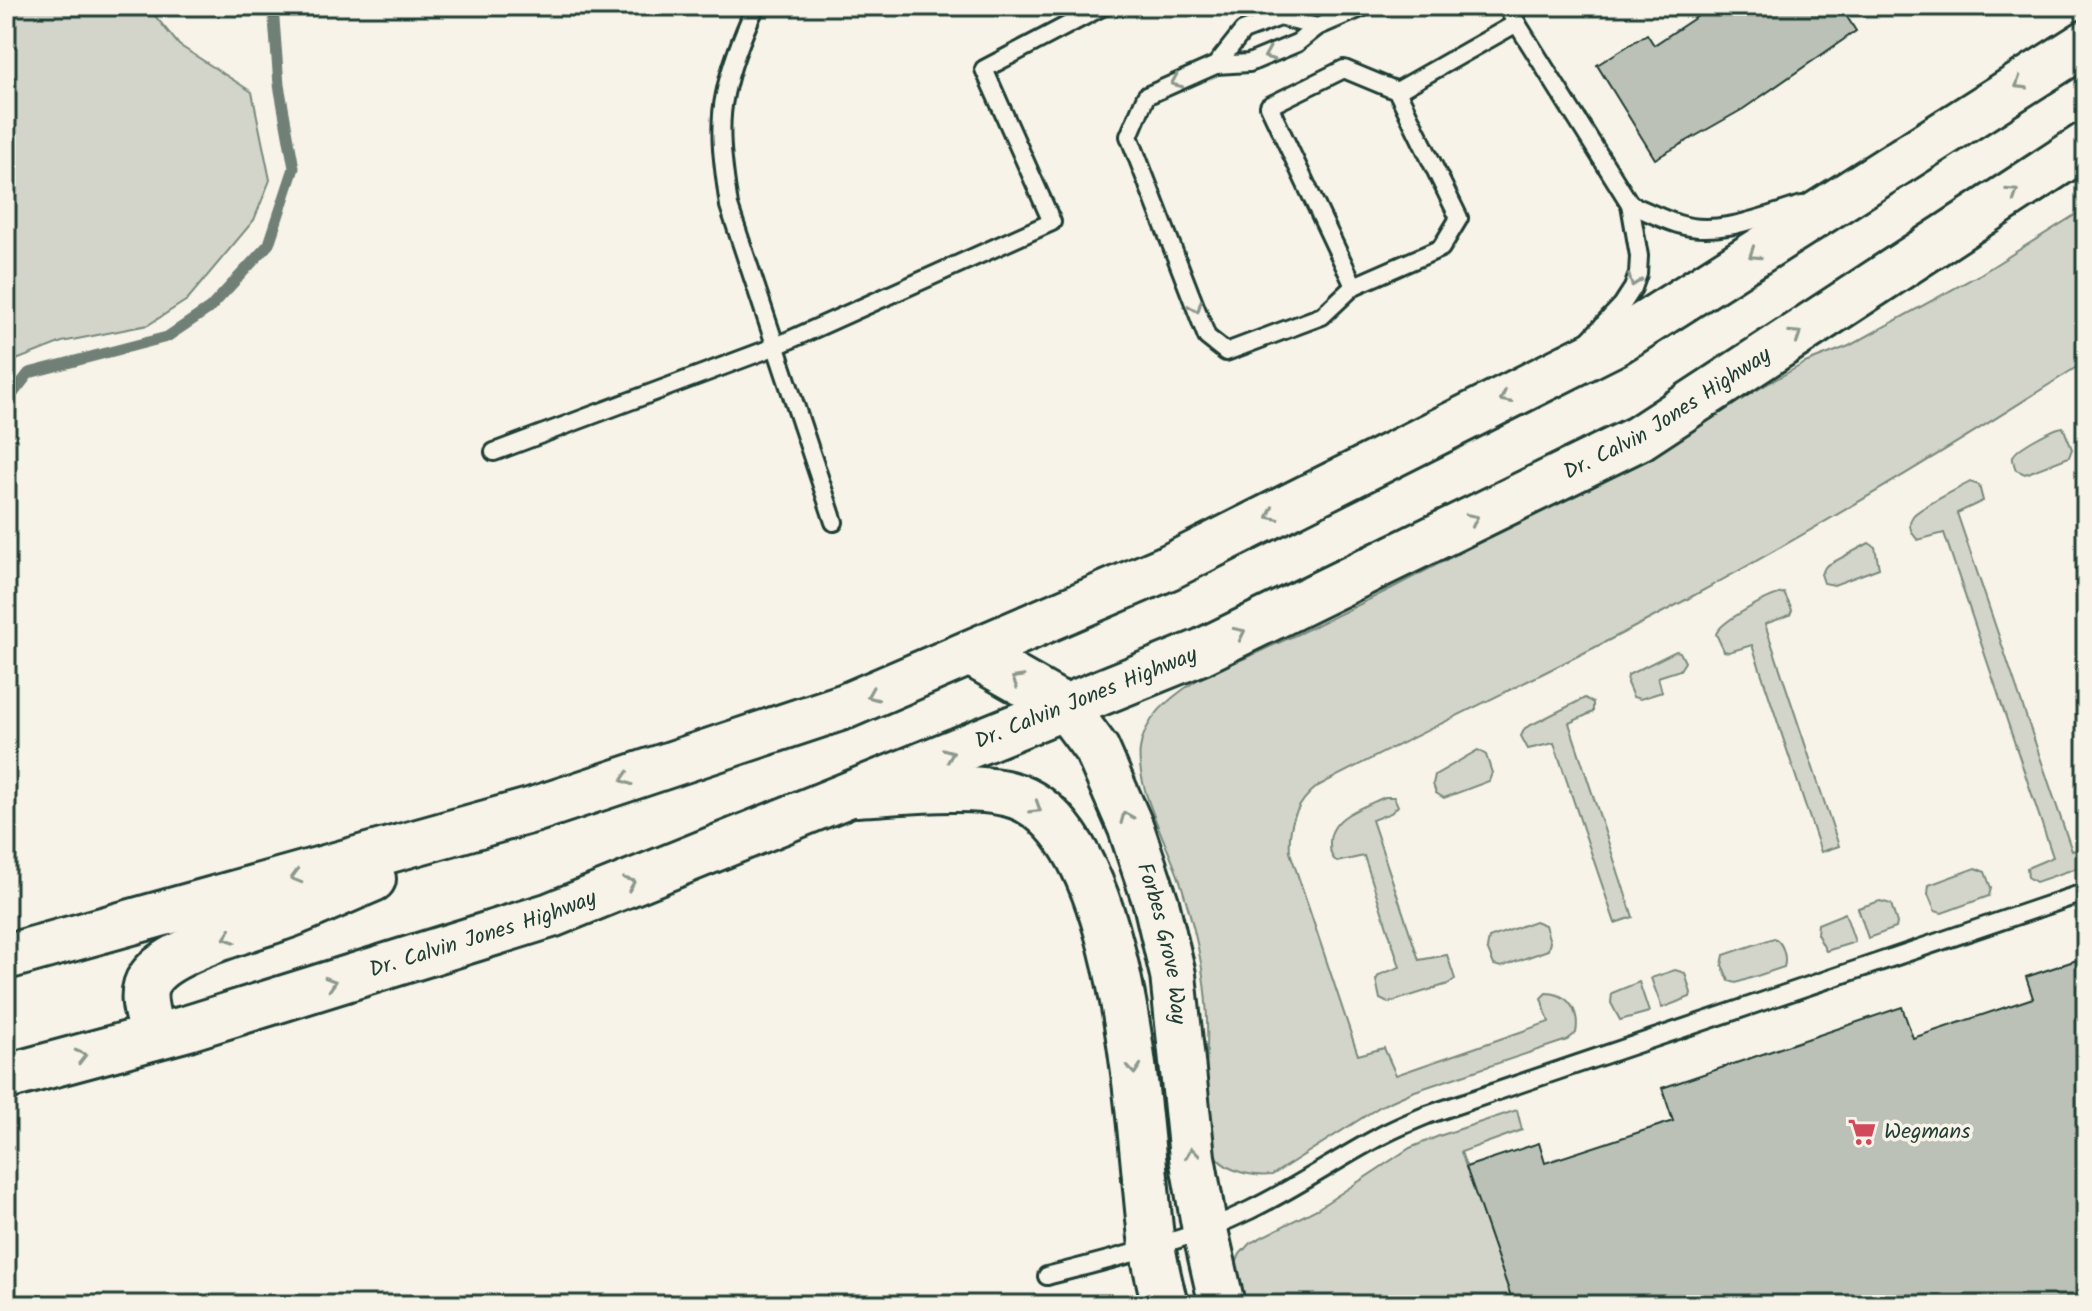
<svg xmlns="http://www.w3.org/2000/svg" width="2092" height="1311" viewBox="0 0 2092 1311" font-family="Kalam,sans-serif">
	<rect width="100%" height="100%" fill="#f7f3e8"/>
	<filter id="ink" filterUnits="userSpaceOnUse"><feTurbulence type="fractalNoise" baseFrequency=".0125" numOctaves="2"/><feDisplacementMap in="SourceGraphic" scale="16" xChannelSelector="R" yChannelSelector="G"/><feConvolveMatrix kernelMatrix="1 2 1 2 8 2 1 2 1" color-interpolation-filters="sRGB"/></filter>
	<g filter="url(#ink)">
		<g fill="#d3d5ca" stroke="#79897f" stroke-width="2">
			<path d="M6,6h141l32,39 73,47 18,88 -16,40 -67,80 -39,25 -86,17 -56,22z"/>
			<path d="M2086,208v153c-129,83 -260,163 -395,236 -122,67 -250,124 -373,189 -22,17 -30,38 -28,66l68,203 26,-7 12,27 153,-53 -8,-24 5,-5c23,0 34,19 30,40l-9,7 -155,52 -31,14 -109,69c-21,2 -51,-4 -61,-26 -7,-16 -5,-80 -4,-101 2,-58 -8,-106 -25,-161 -12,-39 -47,-99 -42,-138 4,-31 30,-51 54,-67 21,-13 47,-21 69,-32 44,-20 88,-41 131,-63 139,-71 275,-148 411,-224l44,-17 130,-71z"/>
			<path d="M2063,427l9,22 -3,8 -44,17 -9,-4c-1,-3 -4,-10 -3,-13 2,-9 41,-29 50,-30z"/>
			<path d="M1970,482l9,3 4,16 -26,12 115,338 14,-4v18l-50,17 -8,-5 -1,-9 26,-11 -109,-324 -26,7c-7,-7 -11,-16 -5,-24 7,-9 45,-27 57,-34z"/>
			<path d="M1869,543l6,4 4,21 -45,17 -10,-2 -3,-9 5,-8z"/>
			<path d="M1784,593l8,17 -2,5 -25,9 74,222 -18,6 -69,-207 -23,7 -5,-1 -8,-17c5,-13 53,-39 68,-41z"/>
			<path d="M1676,651l4,1 5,10 -5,8 -22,7 4,15 -22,7 -7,-2 -6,-14 1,-8z"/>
			<path d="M1585,698l8,5v9l-24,11 64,194 -18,6 -61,-180 -26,6 -7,-13 4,-8z"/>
			<path d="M1478,750l8,5 6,18 -3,8 -45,17 -8,-5 -3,-9 2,-9z"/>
			<path d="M1385,797h9l4,9 -7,7 -19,7 47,140 28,-5 8,24 -7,5 -60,19 -8,-4 -4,-19 3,-5 21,-8 -36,-111 -27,6c-6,-5 -7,-9 -7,-17 -2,-29 34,-38 55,-48z"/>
			<path d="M1975,868l10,4 6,16 -2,8 -47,17 -7,-2 -7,-17 1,-9z"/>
			<path d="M1880,901l11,3 6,19 -1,5 -28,10 -10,-30z"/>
			<path d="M1845,913l10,29 -29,9 -9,-17 1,-10z"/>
			<path d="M1535,921l10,4 5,17 -2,8 -47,17 -7,-2 -7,-17 2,-10z"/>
			<path d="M1774,938c9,4 13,20 10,29l-48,16 -7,-2 -7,-16 2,-10z"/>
			<path d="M1675,970l10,3 6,20 -1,4 -28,11 -11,-30z"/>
			<path d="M1639,982l10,30 -29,8 -9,-17 1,-10z"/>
			<path d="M1517,1110l5,20 -61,22 53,153h-275l-5,-37 6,-14 10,-11 67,-34 93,-61 29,-12z"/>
		</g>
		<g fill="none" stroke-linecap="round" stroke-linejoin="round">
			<path stroke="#6f8077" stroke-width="11" d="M6,415l2,-15 21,-27 138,-36 43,-29 59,-64 25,-76 -15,-83 -6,-79"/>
		</g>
		<g fill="#bbc1b6" stroke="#1f3d34" stroke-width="2">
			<path d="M1713,6h127l16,25 -113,78 -88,50 -58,-94 50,-31 7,11z"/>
			<path d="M2086,957v348h-572l-48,-138 73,-24 6,20 128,-42 -11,-33 240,-81 11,31 120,-40 -7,-21z"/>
		</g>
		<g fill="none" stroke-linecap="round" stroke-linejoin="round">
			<defs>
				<g id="lane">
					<path d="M756,6c-13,28 -25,58 -31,88 -8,36 -1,76 4,112l105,316"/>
					<path d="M1506,6l124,198 9,52 -1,18 -5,14 -11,17 -33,35"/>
					<path d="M1216,65l33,-2 48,-20 20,-16"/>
					<path d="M1397,91l-53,-22 -75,37 85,180 87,-38 18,-30 -62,-127 120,-68"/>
					<path d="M1630,204c16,7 32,15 48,20 40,13 86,-8 124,-19"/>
					<path d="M1354,286l-32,30 -96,36 -19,-15 -78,-201 17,-40 70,-31 27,-34 37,-14 37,10 49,-21"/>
					<path d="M494,452l280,-105 278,-125 -68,-153 120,-63"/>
					<path d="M1047,1276c69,-18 138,-34 203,-66 44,-21 84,-49 127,-72 16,-9 33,-16 50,-23l659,-223"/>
				</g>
				<g id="secondary">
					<path id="s1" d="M970,653l95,54 32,43 34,78 25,75 17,72 19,182 13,73 17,75"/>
					<path d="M857,794c43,-2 111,-10 152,0 123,30 129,349 143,451 3,20 8,40 13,60"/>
				</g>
				<g id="highway">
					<path d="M6,957l527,-147 313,-104 323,-139 446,-224 471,-300"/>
					<path d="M153,1037c-4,-17 -15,-43 -3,-59 20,-30 109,-51 144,-65 27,-11 53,-23 79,-34"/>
					<path id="s2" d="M6,1077l182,-49 363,-113 650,-263 438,-214 447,-293"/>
				</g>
			</defs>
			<use href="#lane" stroke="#1f3d34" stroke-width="22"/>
			<use href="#secondary" stroke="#1f3d34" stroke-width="50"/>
			<use href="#highway" stroke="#1f3d34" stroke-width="50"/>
			<use href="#lane" stroke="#f7f3e8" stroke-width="16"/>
			<use href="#secondary" stroke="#f7f3e8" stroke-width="44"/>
			<use href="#highway" stroke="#f7f3e8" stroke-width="44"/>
		</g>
		<defs><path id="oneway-chevron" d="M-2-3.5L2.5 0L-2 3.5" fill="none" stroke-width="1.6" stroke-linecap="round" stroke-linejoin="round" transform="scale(2)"/></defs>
		<g stroke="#8b988e">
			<use href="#oneway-chevron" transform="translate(1269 55) rotate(157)"/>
			<use href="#oneway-chevron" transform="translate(1176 82) rotate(156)"/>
			<use href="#oneway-chevron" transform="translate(2020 84) rotate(148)"/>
			<use href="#oneway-chevron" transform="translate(2013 193) rotate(-33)"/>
			<use href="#oneway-chevron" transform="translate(1754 254) rotate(147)"/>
			<use href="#oneway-chevron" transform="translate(1634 281) rotate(110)"/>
			<use href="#oneway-chevron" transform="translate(1196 307) rotate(69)"/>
			<use href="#oneway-chevron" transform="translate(1796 335) rotate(-33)"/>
			<use href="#oneway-chevron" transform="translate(1505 398) rotate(153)"/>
			<use href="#oneway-chevron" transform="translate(1272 515) rotate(153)"/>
			<use href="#oneway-chevron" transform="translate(1473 519) rotate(-26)"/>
			<use href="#oneway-chevron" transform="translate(1240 633) rotate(-26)"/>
			<use href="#oneway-chevron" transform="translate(1017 680) rotate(-150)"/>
			<use href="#oneway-chevron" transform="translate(872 695) rotate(157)"/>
			<use href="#oneway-chevron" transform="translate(949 754) rotate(-22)"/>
			<use href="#oneway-chevron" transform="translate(626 779) rotate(162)"/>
			<use href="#oneway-chevron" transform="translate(1036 808) rotate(32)"/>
			<use href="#oneway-chevron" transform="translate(1126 817) rotate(-113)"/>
			<use href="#oneway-chevron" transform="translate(296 877) rotate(164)"/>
			<use href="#oneway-chevron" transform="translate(630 883) rotate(-22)"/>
			<use href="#oneway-chevron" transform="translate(229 937) rotate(161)"/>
			<use href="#oneway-chevron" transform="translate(331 983) rotate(-17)"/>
			<use href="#oneway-chevron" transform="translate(81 1056) rotate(-15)"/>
			<use href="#oneway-chevron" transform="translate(1134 1069) rotate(85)"/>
			<use href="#oneway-chevron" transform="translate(1192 1153) rotate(-97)"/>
		</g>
	</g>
	<defs>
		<symbol id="supermarket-bare" viewBox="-9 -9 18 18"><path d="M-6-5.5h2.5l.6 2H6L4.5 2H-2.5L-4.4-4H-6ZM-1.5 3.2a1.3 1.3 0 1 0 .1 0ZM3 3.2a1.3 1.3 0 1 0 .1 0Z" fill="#d1495b" stroke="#f7f3e8" stroke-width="2.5" paint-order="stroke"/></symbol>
	</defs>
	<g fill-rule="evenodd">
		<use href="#supermarket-bare" x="1842" y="1112" width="40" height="40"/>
	</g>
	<g text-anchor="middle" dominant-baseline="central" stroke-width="7" stroke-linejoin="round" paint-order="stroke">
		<g font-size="22" fill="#1f3d34" stroke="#f7f3e8">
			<text stroke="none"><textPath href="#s2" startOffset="1794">Dr. Calvin Jones Highway</textPath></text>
			<text stroke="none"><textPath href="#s2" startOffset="1146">Dr. Calvin Jones Highway</textPath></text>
			<text stroke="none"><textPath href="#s2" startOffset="498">Dr. Calvin Jones Highway</textPath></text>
			<text stroke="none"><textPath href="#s1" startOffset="368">Forbes Grove Way</textPath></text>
		</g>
		<g font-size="22" fill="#1f3d34" stroke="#f7f3e8" text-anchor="start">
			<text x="1884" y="1132">Wegmans</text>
		</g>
	</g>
	<rect width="2092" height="1311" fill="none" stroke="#f7f3e8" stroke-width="32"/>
	<rect x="16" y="16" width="2060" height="1279" fill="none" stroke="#1f3d34" stroke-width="3" filter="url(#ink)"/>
</svg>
